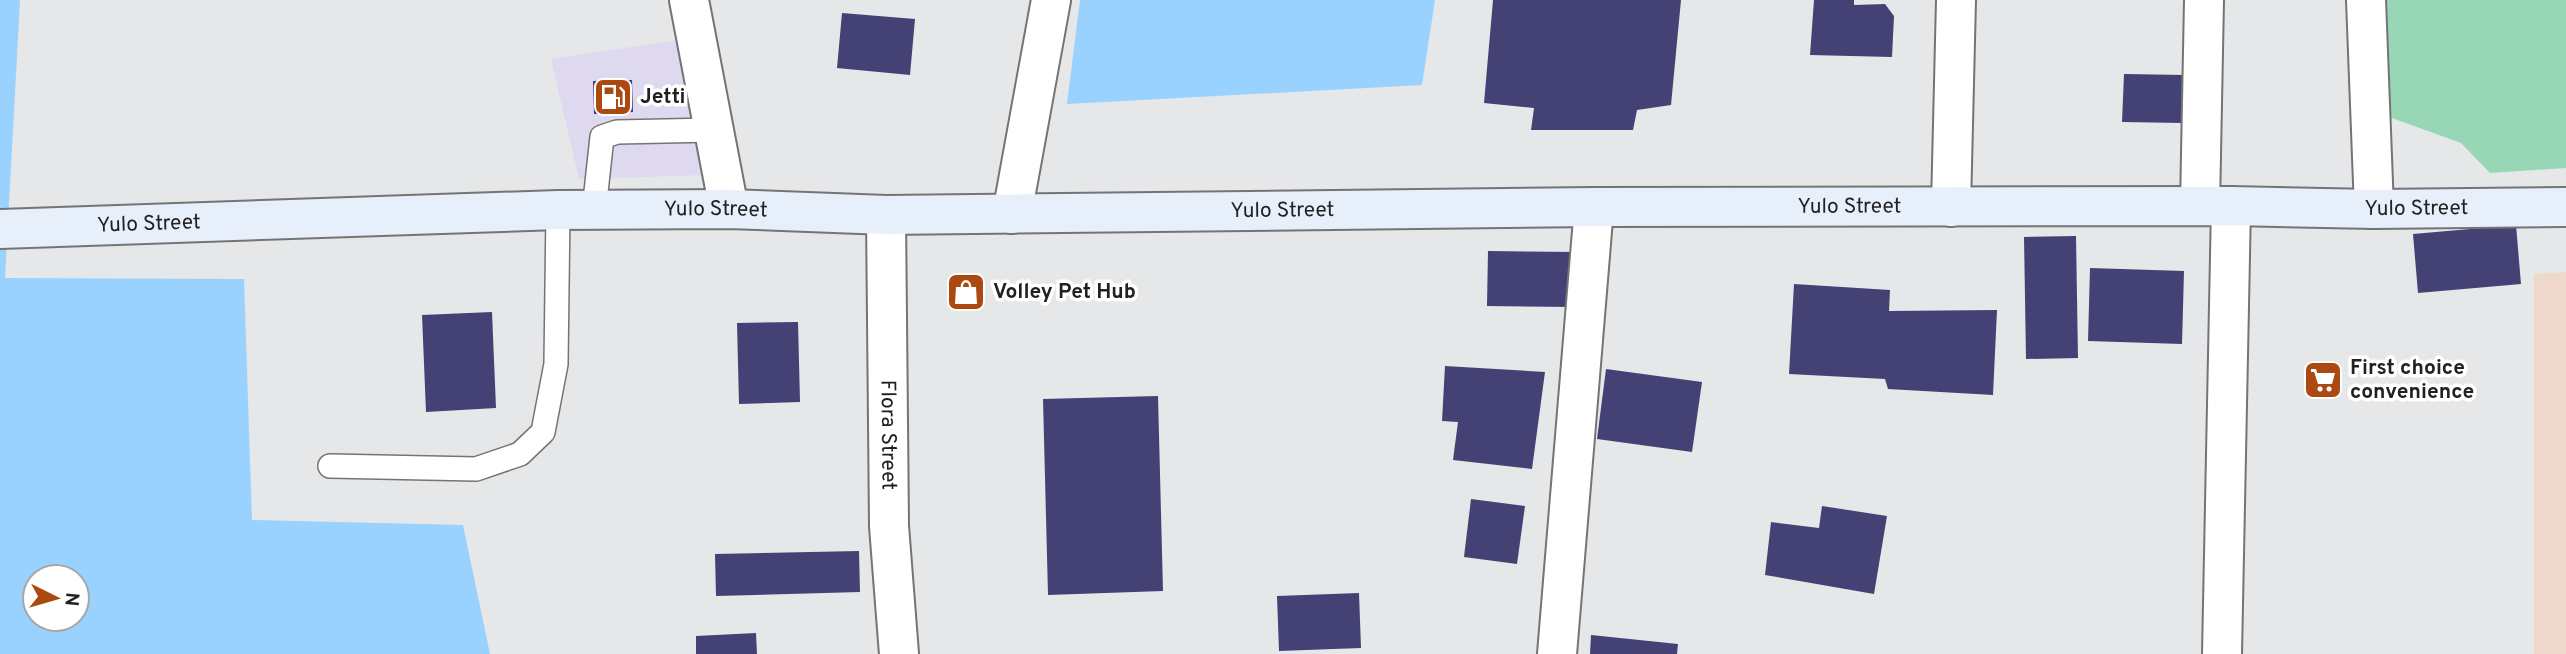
<svg xmlns="http://www.w3.org/2000/svg" width="2566" height="654" viewBox="0 0 2566 654" font-family="Overpass,sans-serif">
	<rect width="100%" height="100%" fill="#e6e7e8"/>
	<path fill="#dfd9ef" d="M678,40l29,135 -128,4 -28,-120z"/>
	<path fill="#eed8cb" d="M2566,272v382h-32v-380z"/>
	<path fill="#97d7b5" d="M2374,0h192v168l-76,5 -29,-30 -80,-29z"/>
	<g fill="#99d2fe" fill-rule="evenodd">
		<path d="M0,0h20l-15,278 239,1 8,241 211,5 27,129h-490zM35,577h42v42h-42z"/>
		<path d="M1080,0h355l-13,85 -355,19z"/>
	</g>
	<g fill="#444174">
		<path d="M1493,0h188l-10,105 -34,5 -4,20h-102l3,-22 -50,-5z"/>
		<path d="M1814,0h40v5l31,-1 9,12 -2,41 -82,-2z"/>
		<path d="M842,13l73,6 -5,56 -73,-7z"/>
		<path d="M2124,74l61,1 -2,48 -61,-1z"/>
		<path d="M632,80l1,32 -39,2 -1,-33z"/>
		<path d="M2516,225l5,59 -103,9 -5,-59z"/>
		<path d="M2076,236l2,122 -52,1 -2,-122z"/>
		<path d="M1488,251l88,1 -2,55 -87,-1z"/>
		<path d="M2090,268l94,3 -2,73 -94,-3z"/>
		<path d="M1794,284l96,6 -1,21 108,-1 -4,85 -105,-6 -3,-10 -96,-5z"/>
		<path d="M492,312l4,96 -70,4 -4,-97z"/>
		<path d="M798,322l2,80 -61,2 -2,-81z"/>
		<path d="M1445,366l100,6 -13,97 -79,-9 5,-38 -16,-1z"/>
		<path d="M1606,369l96,13 -10,70 -95,-13z"/>
		<path d="M1158,396l5,195 -115,4 -5,-196z"/>
		<path d="M1471,499l54,7 -8,58 -53,-7z"/>
		<path d="M1822,506l65,10 -13,78 -109,-19 6,-53 48,6z"/>
		<path d="M859,551l1,41 -144,4 -1,-42z"/>
		<path d="M1359,593l2,55 -82,3 -2,-55z"/>
		<path d="M756,633l1,21h-61v-18z"/>
		<path d="M1591,635l87,9 -1,10h-87z"/>
	</g>
	<g fill="none" stroke-linecap="round" stroke-linejoin="round">
		<defs>
			<g id="service">
				<path d="M594,210l8,-73 15,-5 96,-2"/>
				<path d="M330,466l146,3 44,-15 23,-22 13,-68 2,-154"/>
			</g>
			<g id="minor">
				<path d="M689,0l40,209"/>
				<path d="M2366,0l8,209"/>
				<path d="M2200,206l4,-206"/>
				<path d="M1951,207l5,-207"/>
				<path d="M1012,214l39,-214"/>
				<path id="s1" d="M886,215l3,311 10,128"/>
				<path d="M1557,654l37,-447"/>
				<path d="M2222,654l9,-448"/>
			</g>
			<g id="secondary">
				<path id="s2" d="M0,229l558,-19 171,-1 157,6 708,-8 637,-1 143,3 192,-2"/>
			</g>
		</defs>
		<use href="#service" stroke="#747475" stroke-width="26"/>
		<use href="#minor" stroke="#747475" stroke-width="42"/>
		<use href="#secondary" stroke="#747475" stroke-width="42"/>
		<use href="#service" stroke="#fff" stroke-width="23"/>
		<use href="#minor" stroke="#fff" stroke-width="38"/>
		<use href="#secondary" stroke="#e7effb" stroke-width="38"/>
	</g>
	<defs>
		<symbol id="fuel-square" viewBox="-11 -11 22 22"><rect x="-9" y="-9" width="18" height="18" rx="4" fill="#ac4911" stroke="#fff"/><path d="M-5.5-6h7V0h2V4h1.3V-2.5L3-4.5l.8-.8L6-3V5H2.5V1h-1V6h-7ZM-4.2-4.7v3.2H.2V-4.7Z" fill="#fff"/></symbol>
		<symbol id="shop-square" viewBox="-11 -11 22 22"><rect x="-9" y="-9" width="18" height="18" rx="4" fill="#ac4911" stroke="#fff"/><path d="M-5-2.5h2.3a2.7 3.5 0 0 1 5.4 0H5L5.5 6h-11ZM-1.5-2.5h3a1.5 2.3 0 0 0-3 0Z" fill="#fff"/></symbol>
		<symbol id="supermarket-square" viewBox="-11 -11 22 22"><rect x="-9" y="-9" width="18" height="18" rx="4" fill="#ac4911" stroke="#fff"/><path d="M-6-5.5h2.5l.6 2H6L4.5 2H-2.5L-4.4-4H-6ZM-1.5 3.2a1.3 1.3 0 1 0 .1 0ZM3 3.2a1.3 1.3 0 1 0 .1 0Z" fill="#fff"/></symbol>
	</defs>
	<g fill-rule="evenodd">
		<use href="#fuel-square" x="591" y="75" width="44" height="44"/>
		<use href="#shop-square" x="944" y="270" width="44" height="44"/>
		<use href="#supermarket-square" x="2301" y="358" width="44" height="44"/>
	</g>
	<g text-anchor="middle" dominant-baseline="central" stroke-width="7" stroke-linejoin="round" paint-order="stroke">
		<g font-size="21" font-weight="bold" fill="#212121" stroke="#fff" text-anchor="start">
			<text x="640" y="97">Jetti</text>
			<text x="993" y="292">Volley Pet Hub</text>
			<text x="2350" y="368">First choice<tspan x="2350" dy="24">convenience</tspan></text>
		</g>
		<g font-size="21" fill="#212121" stroke="#fff">
			<text stroke="none"><textPath href="#s2" startOffset="1850">Yulo Street</textPath></text>
			<text stroke="none"><textPath href="#s2" startOffset="2417">Yulo Street</textPath></text>
			<text stroke="none"><textPath href="#s2" startOffset="716">Yulo Street</textPath></text>
			<text stroke="none"><textPath href="#s2" startOffset="1283">Yulo Street</textPath></text>
			<text stroke="none"><textPath href="#s2" startOffset="149">Yulo Street</textPath></text>
			<text stroke="none"><textPath href="#s1" startOffset="220">Flora Street</textPath></text>
		</g>
	</g>
	<g transform="translate(56 598) rotate(95)"><circle r="33" fill="#ffffff" stroke="#a6a6a6" stroke-width="2"/>
	<path d="M0-5L12 26L0 18L-12 26Z" fill="#ac4911"/>
	<text y="-10" font-size="19" font-weight="bold" text-anchor="middle" fill="#212121">N</text>
	</g>
</svg>
